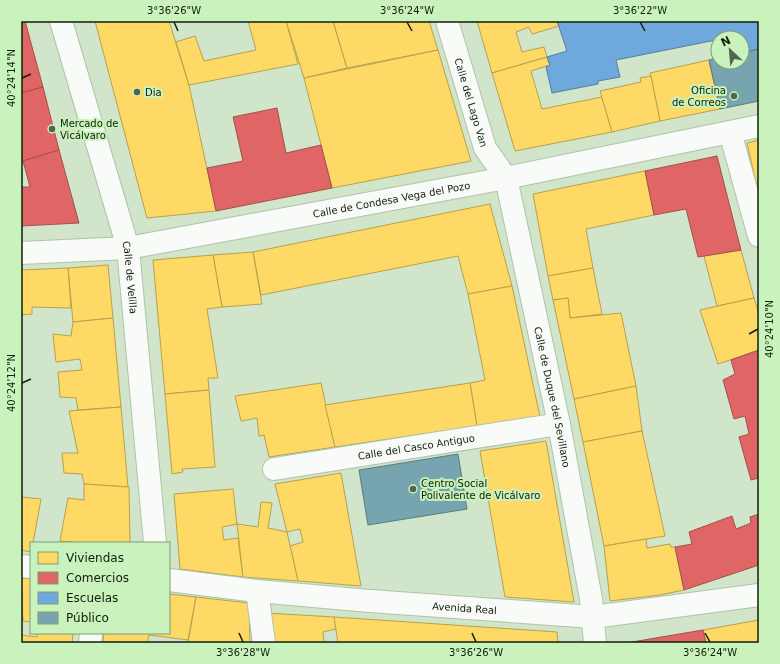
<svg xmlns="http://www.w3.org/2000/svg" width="780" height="664" viewBox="0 0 780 664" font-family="'DejaVu Sans',sans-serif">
	<rect width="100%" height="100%" fill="#d0e5c9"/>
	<g fill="#ffd966" stroke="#b7a14b">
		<path d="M95,21h74l20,64 27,126 -69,7z"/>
		<path d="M248,21h38l12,43 -109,21 -13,-43 19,-6 9,25 52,-11z"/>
		<path d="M286,21h47l14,47 -43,10z"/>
		<path d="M333,21h96l9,29 -91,18z"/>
		<path d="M477,21h80l2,5 -27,8 -3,-7 -13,5 6,20 22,-5 3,10 -55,16z"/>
		<path d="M438,50l33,111 -139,27 -28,-110z"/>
		<path d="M547,57l3,8 -19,6 11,38 60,-12 10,35 -97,19 -23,-78z"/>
		<path d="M709,60l11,49 -60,12 -10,-48z"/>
		<path d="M651,76l9,45 -48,11 -12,-41 41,-9 -1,-4z"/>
		<path d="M759,140v43h-3l-9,-40z"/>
		<path d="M645,171l9,44 -68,14 7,39 -45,8 -15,-82z"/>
		<path d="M490,204l22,82 -44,8 -10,-38 -197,39 -8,-43z"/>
		<path d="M741,250l13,48 -37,8 -13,-50z"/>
		<path d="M253,252l9,52 -40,3 -9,-52z"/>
		<path d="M213,255l9,52 -15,2 11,69h-10l1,12 -44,4 -12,-134z"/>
		<path d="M108,265l5,53 -40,4 -5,-54z"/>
		<path d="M68,268l3,40 -39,-1v7l-11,1v-45z"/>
		<path d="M593,268l9,46 -32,4 -2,-20 -15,2 -5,-24z"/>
		<path d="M512,286l28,131 -63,9 -7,-43 15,-3 -17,-86z"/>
		<path d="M568,298l2,20 51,-5 15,73 -62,13 -21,-99z"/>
		<path d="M754,298l5,16v36l-41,14 -18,-54z"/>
		<path d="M113,318l8,89 -43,3 -2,-12 -16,-1 -2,-25 24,-2 -2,-11 -24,3 -3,-28 18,2 2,-14z"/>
		<path d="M321,383l14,64 -66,10 -5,-22 -5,1 -2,-18 -16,3 -6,-25z"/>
		<path d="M470,383l7,43 -142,21 -10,-42z"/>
		<path d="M636,386l6,45 -59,11 -9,-43z"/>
		<path d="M209,390l6,77 -33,2 1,3 -11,2 -7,-80z"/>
		<path d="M121,407l7,80 -44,-3 -2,-10 -18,-1 -2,-20h16l-9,-42z"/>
		<path d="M642,431l23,105 -61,10 -21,-104z"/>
		<path d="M546,441l28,161 -69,-5 -25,-146z"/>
		<path d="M341,473l20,113 -63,-5 -8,-35 13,-4 -3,-13 -13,3 -12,-48z"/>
		<path d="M84,484l45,3 1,56h-57l1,-1 -14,-1 8,-43 16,2z"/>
		<path d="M233,489l4,35 -15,3 2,13 14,-2 5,39 -63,-8 -6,-75z"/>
		<path d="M21,497l20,2 -8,44h-2v9l-10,-2z"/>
		<path d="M261,502l11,1 -4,25 19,4 11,49 -55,-4 -6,-53 21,3z"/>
		<path d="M646,539l1,9 23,-4 1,3h4l9,43 -24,5 -50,6 -6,-55z"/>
		<path d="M21,578l10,1v43l-8,-1z"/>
		<path d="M169,594l27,3 -8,43 -39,-5 -2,8 -44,-1 1,-9h65z"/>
		<path d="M196,597l53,6 1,40h-62z"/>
		<path d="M265,613l69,4 2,12 -13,3 1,11h-54z"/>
		<path d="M334,617l223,15 1,11h-220z"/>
		<path d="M759,620v23h-53l-3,-13z"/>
		<path d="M37,633h36l-1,10h-51v-8l16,2z"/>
	</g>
	<g fill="#e06666" stroke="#a2504b">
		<path d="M21,21h4l18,66 -22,6z"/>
		<path d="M43,87l16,63 -36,11 -2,-6v-62z"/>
		<path d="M277,108l9,45 35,-8 11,43 -116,23 -9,-43 36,-7 -10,-44z"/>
		<path d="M59,150l20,73 -58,3v-39h9l-7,-26z"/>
		<path d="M717,156l24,94 -43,7 -12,-48 -32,6 -9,-44z"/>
		<path d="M759,350v128l-8,2 -12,-43 10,-3 -4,-18 -11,3 -11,-39 12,-6 -4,-14z"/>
		<path d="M759,514v51l-75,25 -9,-43 17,-3 -3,-12 43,-16 4,13 15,-6 -1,-6z"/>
		<path d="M703,630l3,13h-80z"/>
	</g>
	<path fill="#6fa8dc" stroke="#527f9d" d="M557,21h202v28l-17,4v-15h-24v14l-2,-12 -100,20 4,17 -22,4v3l-46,9 -6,-26 4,-2 -3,-8 20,-6z"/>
	<g fill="#76a5af" stroke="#577c7e">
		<path d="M759,49v52l-39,8 -11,-49 9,-2v4h24v-9z"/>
		<path d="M458,454l9,55 -99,16 -9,-55z"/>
	</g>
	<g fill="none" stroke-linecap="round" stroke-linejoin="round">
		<defs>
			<g id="street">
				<path id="s1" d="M61,21l67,227 27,295"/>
				<path id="s2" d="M447,21l38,127 21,30 53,246 32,175 4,44"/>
				<path d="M730,132l29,104"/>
				<path id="s3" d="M21,253l107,-5 378,-70 253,-52"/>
				<path id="s4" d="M274,469l285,-45"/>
				<path d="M21,566l10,1"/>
				<path id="s5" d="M169,580l88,11 113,10 223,16 166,-22"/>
				<path d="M257,591l7,52"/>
				<path d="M90,643l1,-10"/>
			</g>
		</defs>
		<use href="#street" stroke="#b1c2ab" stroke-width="24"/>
		<use href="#street" stroke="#f8fbf7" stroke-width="22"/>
	</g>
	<path fill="none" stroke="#101e0b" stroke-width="1.5" d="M174,22l4,9M407,22l5,9M640,22l5,9M22,78l9,-4M749,334l9,-5M22,383l9,-4M239,633l4,9M472,633l4,9M705,633l5,9"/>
	<g fill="#53644e" stroke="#caf2bc" stroke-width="1.5">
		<circle cx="137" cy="92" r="4"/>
		<circle cx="734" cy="96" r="4"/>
		<circle cx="52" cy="129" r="4"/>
		<circle cx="413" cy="489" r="4"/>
	</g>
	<g text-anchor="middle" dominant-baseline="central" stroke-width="4" stroke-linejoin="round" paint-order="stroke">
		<g font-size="10" fill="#101e0b" stroke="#caf2bc" text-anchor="start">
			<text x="726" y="90" text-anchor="end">Oficina<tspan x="726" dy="12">de Correos</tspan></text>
			<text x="145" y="92">Dia</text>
			<text x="60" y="123">Mercado de<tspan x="60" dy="12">Vicálvaro</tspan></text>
			<text x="421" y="483">Centro Social<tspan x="421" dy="12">Polivalente de Vicálvaro</tspan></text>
		</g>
		<g font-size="10" fill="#101e0b" stroke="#caf2bc">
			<text stroke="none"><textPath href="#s2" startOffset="85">Calle del Lago Van</textPath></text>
			<text stroke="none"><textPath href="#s3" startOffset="375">Calle de Condesa Vega del Pozo</textPath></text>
			<text stroke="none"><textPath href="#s1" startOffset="266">Calle de Velilla</textPath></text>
			<text stroke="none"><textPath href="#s2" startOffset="393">Calle de Duque del Sevillano</textPath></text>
			<text stroke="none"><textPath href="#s4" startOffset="144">Calle del Casco Antiguo</textPath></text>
			<text stroke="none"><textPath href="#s5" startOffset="297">Avenida Real</textPath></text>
		</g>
	</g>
	<rect width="780" height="664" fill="none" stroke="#caf2bc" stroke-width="44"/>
	<rect x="30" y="542" width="140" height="92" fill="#caf2bc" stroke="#809d75"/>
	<rect x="38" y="552" width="20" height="12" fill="#ffd966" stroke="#809d75"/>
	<text x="66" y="562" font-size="12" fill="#101e0b">Viviendas</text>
	<rect x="38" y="572" width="20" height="12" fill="#e06666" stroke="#809d75"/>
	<text x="66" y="582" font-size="12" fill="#101e0b">Comercios</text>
	<rect x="38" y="592" width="20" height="12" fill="#6fa8dc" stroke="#809d75"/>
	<text x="66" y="602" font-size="12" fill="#101e0b">Escuelas</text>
	<rect x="38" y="612" width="20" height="12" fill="#76a5af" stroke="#809d75"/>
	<text x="66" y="622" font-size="12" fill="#101e0b">Público</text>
	<g transform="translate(730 50) rotate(334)"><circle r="19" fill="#caf2bc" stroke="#809d75"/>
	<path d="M0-3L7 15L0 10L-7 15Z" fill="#53644e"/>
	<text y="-6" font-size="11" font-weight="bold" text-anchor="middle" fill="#101e0b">N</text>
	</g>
	<rect x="22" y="22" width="736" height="620" fill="none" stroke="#101e0b" stroke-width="1.5"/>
	<g font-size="10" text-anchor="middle" fill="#101e0b">
		<text x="174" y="14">3°36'26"W</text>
		<text x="407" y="14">3°36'24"W</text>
		<text x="640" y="14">3°36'22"W</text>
		<text transform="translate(11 78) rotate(-90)" y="4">40°24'14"N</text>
		<text transform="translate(769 329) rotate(-90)" y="4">40°24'10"N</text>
		<text transform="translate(11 383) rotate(-90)" y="4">40°24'12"N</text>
		<text x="243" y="656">3°36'28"W</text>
		<text x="476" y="656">3°36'26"W</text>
		<text x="710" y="656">3°36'24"W</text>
	</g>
</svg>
